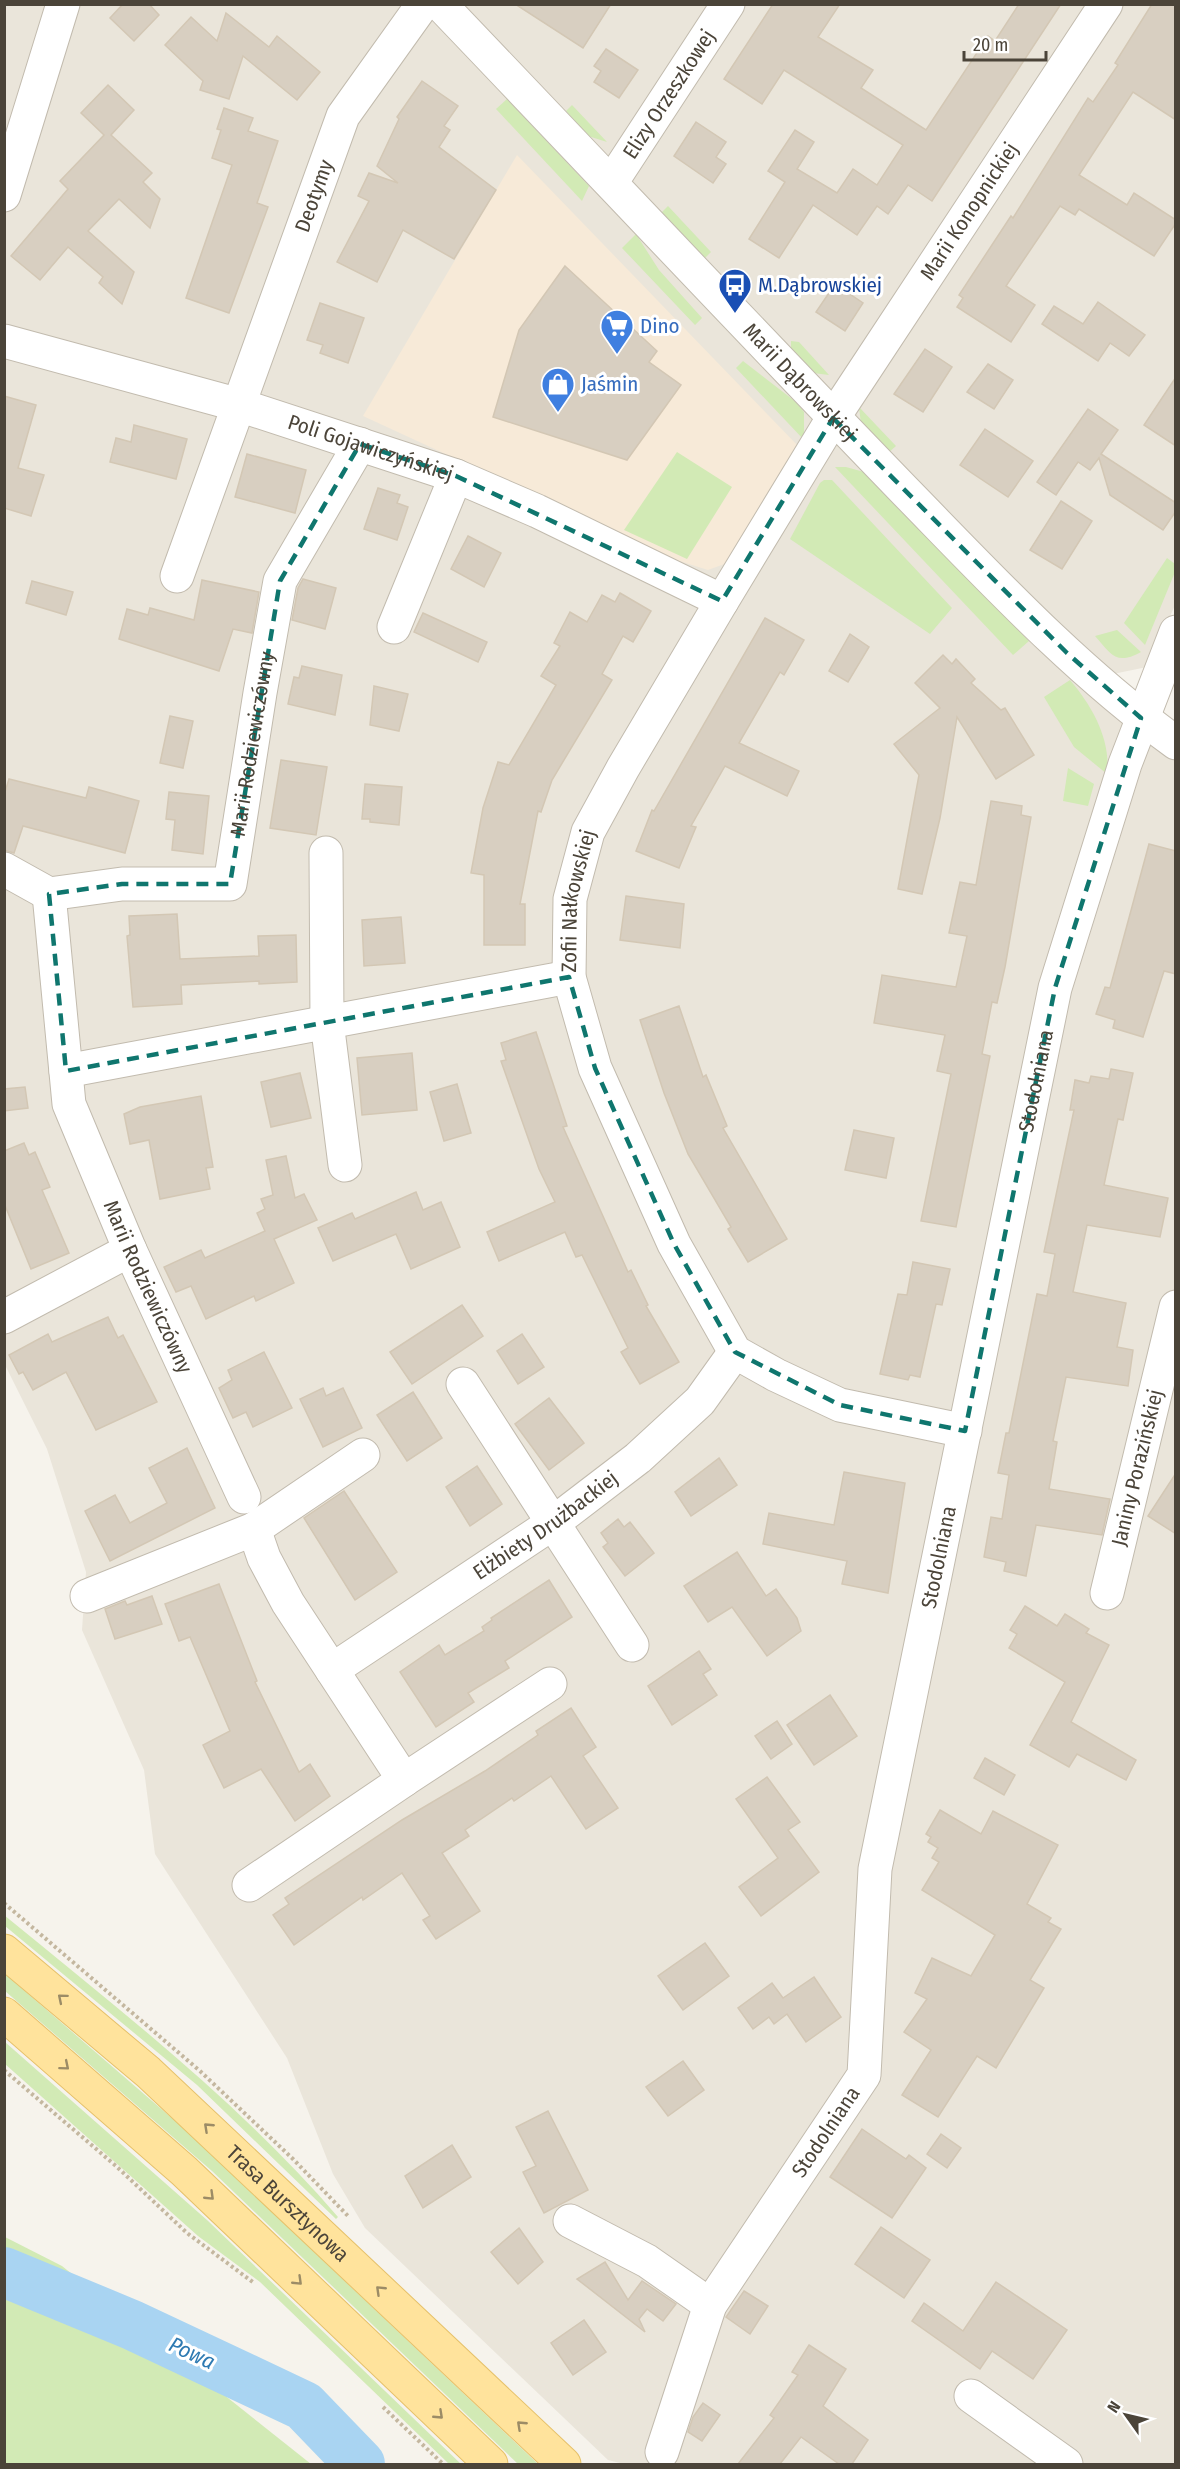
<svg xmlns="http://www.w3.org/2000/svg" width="1180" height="2469" viewBox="0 0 1180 2469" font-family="'Fira Sans Condensed',sans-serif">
	<rect width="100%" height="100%" fill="#f6f3ec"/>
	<g fill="#eae5da">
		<path d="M5,5h422l748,749v1710h-551l-16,-4 -243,-232 -32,-54 -46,-116 -132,-204 -11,-84 -62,-140 4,-58 -39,-123 -42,-84z"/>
		<path d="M454,5h721l1,598 -29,64 -34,7 -28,-19z"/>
	</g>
	<path fill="#f7ead8" d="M517,155l284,294 -71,113 -22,8 -35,-11 -310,-143z"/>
	<g fill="#d2eab5">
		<path d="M507,99l82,87 -7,15 -86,-92z"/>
		<path d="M572,105l35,37 -19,-6 -22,-25z"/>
		<path d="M668,206l43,46 -7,7 -43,-46z"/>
		<path d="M636,234l23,36 43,48 -7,7 -73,-77z"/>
		<path d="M791,341l8,1 30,33 -16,-2 -22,-23z"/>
		<path d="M743,361l53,41 8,10v28l-68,-72z"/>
		<path d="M859,407l37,39 -8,7 -27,-29z"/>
		<path d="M677,452l55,35 -45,72 -63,-29z"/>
		<path d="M835,467h11l18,5 165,169 -16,14z"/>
		<path d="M824,480h8l120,128 -22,26 -140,-95 30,-56z"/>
		<path d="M1167,558l8,6v8l-30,73 -21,-22z"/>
		<path d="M1117,630l24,22c-25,14 -30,2 -46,-16z"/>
		<path d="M1070,680c22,26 41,59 37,94l-33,-27 -30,-50z"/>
		<path d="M1068,768l26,16 -6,22 -25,-5z"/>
		<path d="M4,1915c116,95 236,188 334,302l-2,2 -139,-134 -192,-159z"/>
		<path d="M4,1973l177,153 357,338h-20l-306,-293 -207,-180z"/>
		<path d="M5,2042l202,178 254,244h-12l-189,-182 -62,-46 -193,-172z"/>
		<path d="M5,2237l57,29 249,198h-306z"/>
	</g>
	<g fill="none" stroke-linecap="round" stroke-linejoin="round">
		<path stroke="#a9d4f2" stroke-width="50" d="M4,2272l128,53 172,81 56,58"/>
	</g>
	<g fill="#d8cfc1" stroke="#d3c7b4" stroke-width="1.5">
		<path d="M123,4h26l10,11 -25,26 -24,-23z"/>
		<path d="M515,4h96l-28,44z"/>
		<path d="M773,4h67l-22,33 55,33 -12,18 65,42 62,-94 7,5 24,-37h42l-129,197 -24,-16 -20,29 -11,-8 -20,29 -44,-30 -34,53 -30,-19 36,-57 -17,-11 27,-41 19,12 -17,27 40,24 16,-24 24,16 26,-40 -119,-75 -22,34 -38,-25z"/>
		<path d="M1152,4h24v116l-43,-28 -54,83 48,30 7,-12 42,27v3l-22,33 -75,-47 -4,6 -15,-9 -54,80 29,19 -24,37 -54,-35 6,-9 -4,-3 52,-79 2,2 75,-120 5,4 25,-37 -3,-2z"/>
		<path d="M226,13l43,34 8,-11 43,36 -23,28 -54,-44 -14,43 -29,-9 3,-9 -38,-36 26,-28 26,24z"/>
		<path d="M606,49l32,21 -19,28 -25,-16 7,-11 -7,-5z"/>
		<path d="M422,81l36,25 -14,20 6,4 -11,17 57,43 -42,69 -51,-29 -26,52 -40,-20 32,-61 -11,-5 11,-23 29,10 -21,-17 22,-47 -2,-2z"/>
		<path d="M108,85l26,25 -23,25 41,38 -9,9 17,17 -10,29 -31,-29 -31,32 46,41 -12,32 -23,-21 4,-6 -35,-30 -28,33 -29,-24 57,-67 -8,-8 44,-46 -23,-22z"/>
		<path d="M224,108l29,10 -5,13 30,10 -21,62 11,4 -39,106 -43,-15 46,-133 -20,-7 9,-28 -4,-1z"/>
		<path d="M696,122l30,20 -10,15 10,7 -13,19 -39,-27z"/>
		<path d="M565,266l92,85 -8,11 32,23 -54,75 -134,-43 26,-87z"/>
		<path d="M835,284l28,19 -18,28 -29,-19z"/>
		<path d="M1098,302l47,33 -16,21 -19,-13 -12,18 -56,-37 12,-18 29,18z"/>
		<path d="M320,303l44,15 -16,45 -28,-10 3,-8 -16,-5z"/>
		<path d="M925,349l27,18 -29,45 -29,-18z"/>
		<path d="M988,364l25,16 -19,29 -27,-17z"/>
		<path d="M1176,377v69l-32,-21z"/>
		<path d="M4,396l32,9 -18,63 26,7 -13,41 -27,-8z"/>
		<path d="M1088,409l30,21 -17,24 75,49v8l-13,19 -53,-35 -11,-37 -9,12 -12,-8 -22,33 -19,-13z"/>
		<path d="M134,425l53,14 -11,40 -66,-17 6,-24 15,4z"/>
		<path d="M985,429l48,32 -25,36 -48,-32z"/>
		<path d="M247,454l59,16 -11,43 -60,-16z"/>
		<path d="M378,488l22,7 -3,8 11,4 -11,33 -33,-11z"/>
		<path d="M1061,501l31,20 -30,48 -32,-19z"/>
		<path d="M468,536l33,17 -17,34 -33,-18z"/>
		<path d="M303,579l33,9 -11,41 -33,-9 6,-32z"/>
		<path d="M202,580l57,12 -7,41 -19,-4 -14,42 -100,-32 8,-30 21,6 2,-7 44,12z"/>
		<path d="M32,581l41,11 -7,23 -40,-12z"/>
		<path d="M620,593l31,18 -18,31 -10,-6 -21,38 10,6 -60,100 -11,32 -3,-1 -18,93h5v41h-41v-70l-13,-2 12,-65 15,-46 11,3 47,-80 -15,-9 19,-30 -6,-3 16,-31 17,10 15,-27 13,7z"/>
		<path d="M423,613l64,29 -9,20 -64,-30z"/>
		<path d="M765,618l39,22 -20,35 -4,-3 -41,71 60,28 -12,25 -62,-30 -34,60 5,1 -17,41 -43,-17 16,-41 2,1z"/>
		<path d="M850,634l19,13 -21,35 -19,-11z"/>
		<path d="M943,655l9,9 4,-5 19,20 -4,4 30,27 4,-2 29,47 -38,24 -39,-62 -17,101 -18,76 -24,-5 21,-114 -25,-31 46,-36 -25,-25z"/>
		<path d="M302,666l40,9 -7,40 -47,-11 6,-27 5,1z"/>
		<path d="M374,686l34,8 -9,37 -29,-6z"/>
		<path d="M170,716l23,5 -10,47 -23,-5z"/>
		<path d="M281,760l46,7 -11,68 -46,-7z"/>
		<path d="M9,779l77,19 3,-11 50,14 -14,52 -102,-27 -9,27 -10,-3v-55z"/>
		<path d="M365,784l37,3 -3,38 -29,-3v-3h-8z"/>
		<path d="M169,792l40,4 -6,58 -31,-4 3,-30 -9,-1z"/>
		<path d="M991,801l31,5 -1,9 10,2 -26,150 -8,36 -5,-1 -10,52 8,2 -34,171 -35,-6 30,-147 -14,-3 8,-36 -71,-12 8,-48 74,12 11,-51 -18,-3 11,-51 16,3z"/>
		<path d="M1149,844l27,7v123l-12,-3 -21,66 -30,-9 2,-8 -19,-6 9,-27 5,1z"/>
		<path d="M626,896l58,8 -4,44 -60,-8z"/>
		<path d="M177,914l3,45 79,-3 -1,-20 38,-1 1,47 -38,2v-3l-78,4 1,19 -49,3 -6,-71 3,-1 -1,-19z"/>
		<path d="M401,917l4,46 -41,3 -2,-46z"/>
		<path d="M679,1006l24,71 3,-2 21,51 -4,2 64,111 -39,23 -20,-33 3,-2 -43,-73 -24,-61 -24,-73z"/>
		<path d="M536,1032l31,94 -4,1 65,145 3,-2 17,35 -2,1 33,56 -39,22 -19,-32 7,-4 -46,-93 -6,2 -11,-25 -66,29 -12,-29 68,-30 -16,-33 -38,-108 5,-1 -5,-17z"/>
		<path d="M412,1053l5,57 -55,5 -5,-57z"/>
		<path d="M1111,1069l22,4 -10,47 -5,-1 -14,66 64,13 -8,39 -73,-12 -14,67 53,11 -9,44 16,3 -5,36 -62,-9 -13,64 4,1 -8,47 61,10 -8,36 -66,-10 -10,51 -22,-5 2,-9 -22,-5 7,-40 11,2 7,-44 -11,-2 8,-40h3l28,-139 10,2 8,-42 -11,-2 30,-142h-4l5,-30 14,3 2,-7 18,3z"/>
		<path d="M300,1073l11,45 -40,9 -10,-45z"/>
		<path d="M457,1084l14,49 -27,8 -14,-49z"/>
		<path d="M25,1087l3,21 -24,3v-22z"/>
		<path d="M201,1096l12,71 -7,1 4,21 -50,10 -11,-59 -19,4 -6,-30 16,-7z"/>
		<path d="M854,1130l40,8 -8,40 -41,-8z"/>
		<path d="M24,1143l5,12 6,-3 15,35 -8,3 27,63 -38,16 -27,-66v-52z"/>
		<path d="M286,1156l9,42 9,-4 13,26 -43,19 20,44 -38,18 -2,-5 -48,23 -15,-33 -15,6 -12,-25 37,-17 4,8 60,-27 -8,-18 8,-4 -4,-10 12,-4 -7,-35z"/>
		<path d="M416,1192l7,18 18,-8 19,45 -49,22 -15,-35 -63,27 -15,-33 34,-15 3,6z"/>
		<path d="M913,1262l37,7 -8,36 -6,-1 -16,73 -10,-2 -2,5 -28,-6 18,-80 9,1z"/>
		<path d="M462,1305l21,31 -71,48 -22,-32z"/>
		<path d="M108,1317l10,21 5,-3 34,67 -61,28 -30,-58 -33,18 -10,-18 -4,2 -10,-19 39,-21 4,8z"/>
		<path d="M522,1334l22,33 -26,17 -21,-33z"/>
		<path d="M264,1352l28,56 -39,19 -7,-15 -13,6 -14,-30 13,-8 -4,-10z"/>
		<path d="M323,1388l3,8 17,-8 19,40 -39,19 -23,-48z"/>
		<path d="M413,1392l29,46 -35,23 -30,-46z"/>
		<path d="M549,1398l35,45 -35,27 -34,-46z"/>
		<path d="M187,1448l28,60 -105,53 -25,-50 30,-16 15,28 37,-20 -18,-35z"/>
		<path d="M719,1458l18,27 -46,31 -16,-24z"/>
		<path d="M477,1466l25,38 -32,22 -24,-39z"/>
		<path d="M844,1472l61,11 -17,110 -46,-9 5,-23 -84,-17 6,-31 65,12z"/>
		<path d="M1176,1473v61l-28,-18z"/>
		<path d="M344,1491l53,81 -42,28 -51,-82z"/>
		<path d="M618,1519l6,8 6,-5 24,31 -29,23 -22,-29 5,-4 -7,-10z"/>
		<path d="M737,1552l29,44 10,-7 21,29 4,13 -34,25 -35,-49 -24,15 -24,-36z"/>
		<path d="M549,1580l23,37 -67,44 4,7 -41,25 6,9 -38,25 -36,-55 39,-27 6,10 39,-24 -2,-4 10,-7 -1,-2z"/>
		<path d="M219,1584l38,97 -2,1 44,90 11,-8 20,32 -35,25 -34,-52 -37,19 -21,-43 27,-14 -40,-94 -11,4 -14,-37z"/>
		<path d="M152,1596l10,28 -47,15 -10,-30 20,-8 2,4z"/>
		<path d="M1025,1606l32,20 8,-12 24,15 -3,4 23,12 -38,77 65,38 -10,20 -49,-26 -8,13 -39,-22 35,-63 -56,-34 8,-14 -7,-4z"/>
		<path d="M699,1651l12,18 -8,5 14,21 -45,30 -24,-39z"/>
		<path d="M830,1695l27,41 -43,29 -27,-40z"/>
		<path d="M571,1708l25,39 -13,9 35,52 -32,21 -35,-53 -37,25 -2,-3 -47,32 4,6 -27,17 38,58 -44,28 -13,-19 7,-4 -28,-43 -39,27 -1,-3 -68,48 -21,-30 16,-11 -4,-6 117,-78 83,-49 53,-36 -2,-4z"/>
		<path d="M777,1721l15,23 -21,15 -16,-23z"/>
		<path d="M985,1758l30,17 -11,20 -30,-17z"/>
		<path d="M767,1777l33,45 -12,8 31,42 -58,44 -22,-29 39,-29 -42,-59z"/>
		<path d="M940,1810l41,24 12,-23 65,34 -31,59 24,14 -3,4 13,7 -31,51 14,8 -48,80 -19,-12 -39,61 -36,-22 29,-45 -27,-18 23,-33 -12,-6 17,-35 39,18 24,-41 -73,-45 17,-28 -7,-4 6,-10 -10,-6 3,-5 -5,-3z"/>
		<path d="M705,1943l24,33 -46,34 -25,-34z"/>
		<path d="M814,1977l27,40 -35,25 -19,-28 -13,10 -5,-7 -16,12 -15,-21 34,-25 11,15z"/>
		<path d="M683,2061l21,29 -36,26 -22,-29z"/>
		<path d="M548,2111l40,79 -44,23 -21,-41 13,-6 -20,-39z"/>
		<path d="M862,2129l44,30 3,-4 17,13 -34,50 -62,-41z"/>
		<path d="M941,2134l20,14 -14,20 -20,-14z"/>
		<path d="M452,2145l19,32 -48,31 -18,-32z"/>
		<path d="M881,2227l49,33 -26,38 -49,-34z"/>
		<path d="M519,2228l24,34 -25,22 -27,-32z"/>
		<path d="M605,2262l23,38 14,-19 34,23 -13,17 -16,-12 -8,10 6,13 -68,-53z"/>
		<path d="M996,2282l71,48 -34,49 -41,-28 -12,18 -68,-48 12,-18 39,28z"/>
		<path d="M744,2291l24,15 -18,28 -24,-17z"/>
		<path d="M584,2320l22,32 -33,23 -22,-32z"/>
		<path d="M809,2345l37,24 -23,37 45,34 -16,24h-13l-38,-27 -21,27h-42l36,-46 -4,-3 28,-40 -6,-3z"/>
		<path d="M703,2403l17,12 -18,26 -14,-9 5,-15z"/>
	</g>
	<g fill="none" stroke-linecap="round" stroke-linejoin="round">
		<defs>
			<g id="minor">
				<path id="s1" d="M440,4c155,162 308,325 464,486 86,88 171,180 272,253"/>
				<path id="s2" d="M611,183l117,-179"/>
				<path d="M4,195l59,-191"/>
				<path id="s3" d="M4,341l235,64 217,71 81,35 185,90"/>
				<path id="s4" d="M177,576l166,-460 80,-112"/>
				<path d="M394,627l62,-151"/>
				<path d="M326,853l1,169 18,143"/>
				<path id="s5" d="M4,869l45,25 73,-10h108l30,-191 20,-112 80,-137"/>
				<path id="s6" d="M49,894l20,210 61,146 114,247"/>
				<path d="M66,1071l503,-94"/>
				<path d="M4,1317l126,-67"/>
				<path d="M463,1384l169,261"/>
				<path id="s7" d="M965,1431l-125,-26 -64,-30 -41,-23 -61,-108 -79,-176 -26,-91 1,-78 18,-67 35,-64 99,-167 111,-183 273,-414"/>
				<path id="s8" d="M1107,1593l69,-286"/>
				<path d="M87,1596l167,-67 109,-74"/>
				<path id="s9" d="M332,1670l221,-147 85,-65 62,-57 35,-49"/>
				<path d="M404,1780l146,-96"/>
				<path d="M249,1885l155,-105 -116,-177 -24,-45 -10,-29"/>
				<path d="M570,2221l77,40 63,44"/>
				<path d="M971,2396l95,68"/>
				<path id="s10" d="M662,2452l48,-147 154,-230 11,-206 180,-881 70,-224 51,-132"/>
			</g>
			<g id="major">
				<path id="s11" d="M4,1951l144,121 416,392"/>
				<path d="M4,2014l180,157 307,293"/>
			</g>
		</defs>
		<use href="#minor" stroke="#c2bbae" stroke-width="35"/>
		<use href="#major" stroke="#e6c16a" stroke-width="35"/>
		<g stroke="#c4b79f" stroke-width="4" stroke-dasharray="3 3" stroke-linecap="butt">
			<path d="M4,1903l196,168 93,88 55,57"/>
			<path d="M4,2070l112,96 71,67 67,50"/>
			<path d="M383,2407l60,57"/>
		</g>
		<use href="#minor" stroke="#fff" stroke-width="33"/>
		<use href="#major" stroke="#ffe39c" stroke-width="33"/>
	</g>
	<defs><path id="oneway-chevron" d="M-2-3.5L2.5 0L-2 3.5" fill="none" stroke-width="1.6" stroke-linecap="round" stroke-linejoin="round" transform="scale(1.5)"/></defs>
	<g stroke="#9c8c66">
		<use href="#oneway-chevron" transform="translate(62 1998) rotate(-140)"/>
		<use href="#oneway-chevron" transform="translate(65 2066) rotate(40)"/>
		<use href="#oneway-chevron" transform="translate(208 2127) rotate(-137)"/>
		<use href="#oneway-chevron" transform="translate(210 2196) rotate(44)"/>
		<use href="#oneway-chevron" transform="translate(298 2281) rotate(44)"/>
		<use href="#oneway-chevron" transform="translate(380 2290) rotate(-136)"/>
		<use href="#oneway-chevron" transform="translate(439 2415) rotate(43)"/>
		<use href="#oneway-chevron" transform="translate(521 2425) rotate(-137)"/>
	</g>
	<path fill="none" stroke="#0f766e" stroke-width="4.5" stroke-dasharray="12 8" stroke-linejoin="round" d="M833,418l234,235 74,65 -86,270 -90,443 -125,-26 -105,-53 -61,-108 -79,-176 -26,-91 -503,94 -17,-177 73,-10h108l50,-303 80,-137 96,32 266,125z"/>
	<defs>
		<symbol id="bus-pin" viewBox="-11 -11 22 30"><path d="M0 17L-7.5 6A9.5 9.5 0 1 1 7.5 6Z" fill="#1a4fb4" stroke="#fff"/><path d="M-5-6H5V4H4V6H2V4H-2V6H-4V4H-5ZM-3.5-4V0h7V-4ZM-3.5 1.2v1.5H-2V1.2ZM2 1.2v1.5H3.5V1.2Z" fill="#fff"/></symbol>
		<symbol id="supermarket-pin" viewBox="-11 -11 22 30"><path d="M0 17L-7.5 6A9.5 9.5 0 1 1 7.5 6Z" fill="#3f7fe0" stroke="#fff"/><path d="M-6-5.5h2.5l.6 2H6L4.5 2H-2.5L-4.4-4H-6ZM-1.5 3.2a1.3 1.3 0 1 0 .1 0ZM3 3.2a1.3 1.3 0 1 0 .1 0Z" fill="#fff"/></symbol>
		<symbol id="shop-pin" viewBox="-11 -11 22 30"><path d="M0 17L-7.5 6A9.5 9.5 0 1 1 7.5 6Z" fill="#3f7fe0" stroke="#fff"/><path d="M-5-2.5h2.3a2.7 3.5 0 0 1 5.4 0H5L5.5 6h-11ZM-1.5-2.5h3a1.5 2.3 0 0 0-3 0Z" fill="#fff"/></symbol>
	</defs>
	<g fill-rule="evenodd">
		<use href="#bus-pin" x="716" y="266" width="38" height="52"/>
		<use href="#supermarket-pin" x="598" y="307" width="38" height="52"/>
		<use href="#shop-pin" x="539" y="365" width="38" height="52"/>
	</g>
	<g text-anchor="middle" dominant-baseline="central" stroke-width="6" stroke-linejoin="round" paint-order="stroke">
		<g font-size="21" fill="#4b4439" stroke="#fff">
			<text stroke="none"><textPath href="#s2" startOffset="106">Elizy Orzeszkowej</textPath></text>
			<text stroke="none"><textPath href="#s4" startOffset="404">Deotymy</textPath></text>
			<text stroke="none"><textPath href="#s7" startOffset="1533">Marii Konopnickiej</textPath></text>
			<text stroke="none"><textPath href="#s1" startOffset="522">Marii Dąbrowskiej</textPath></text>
			<text stroke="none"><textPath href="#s3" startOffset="382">Poli Gojawiczyńskiej</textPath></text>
			<text stroke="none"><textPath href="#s5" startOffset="375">Marii Rodziewiczówny</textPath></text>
			<text stroke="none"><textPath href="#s7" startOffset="734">Zofii Nałkowskiej</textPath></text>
			<text stroke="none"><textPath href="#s10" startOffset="1442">Stodolniana</textPath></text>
			<text stroke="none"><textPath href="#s6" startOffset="410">Marii Rodziewiczówny</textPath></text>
			<text stroke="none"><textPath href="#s8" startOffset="129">Janiny Porazińskiej</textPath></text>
			<text stroke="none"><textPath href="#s9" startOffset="258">Elżbiety Drużbackiej</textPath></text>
			<text stroke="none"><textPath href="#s10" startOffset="956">Stodolniana</textPath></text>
			<text stroke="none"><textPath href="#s10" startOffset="363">Stodolniana</textPath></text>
			<text stroke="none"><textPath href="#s11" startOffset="380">Trasa Bursztynowa</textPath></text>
		</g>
		<g font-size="21" fill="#164399" stroke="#fff" text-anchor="start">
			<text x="758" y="285">M.Dąbrowskiej</text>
		</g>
		<g font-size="21" fill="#366cbe" stroke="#fff" text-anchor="start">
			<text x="640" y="326">Dino</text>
			<text x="581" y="384">Jaśmin</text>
		</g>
		<g font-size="22" font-style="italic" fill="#2e7ab2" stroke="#fff">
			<text transform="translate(192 2353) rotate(25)">Powa</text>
		</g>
	</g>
	<rect width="1180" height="2469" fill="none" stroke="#4b4439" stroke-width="12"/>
	<g transform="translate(1126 2415) rotate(304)" stroke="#ffffff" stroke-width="4.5" paint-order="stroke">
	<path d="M0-4.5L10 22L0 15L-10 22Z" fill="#4b4439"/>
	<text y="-9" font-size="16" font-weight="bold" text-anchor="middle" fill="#4b4439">N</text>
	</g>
	<path d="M964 51v9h82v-9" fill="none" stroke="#4b4439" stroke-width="3"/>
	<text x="973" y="51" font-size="18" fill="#4b4439" stroke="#ffffff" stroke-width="4.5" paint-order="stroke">20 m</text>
</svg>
